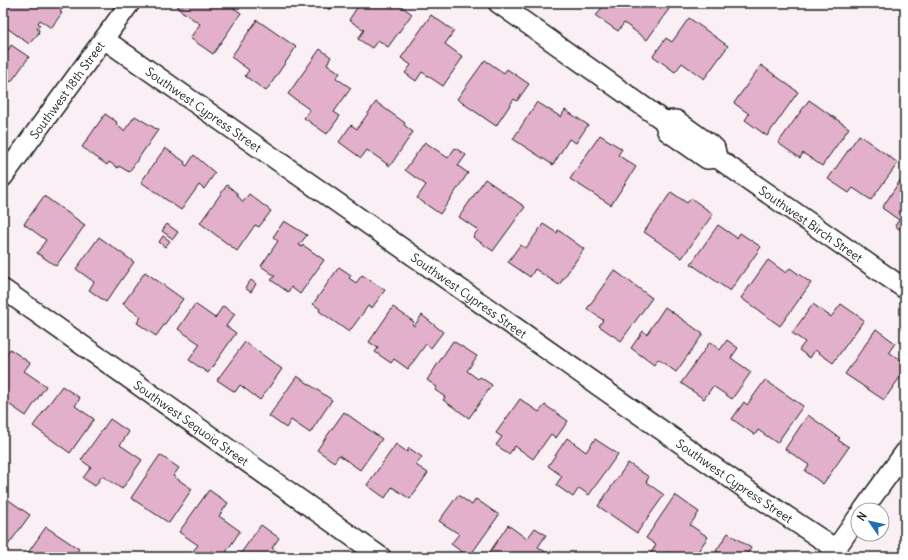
<svg xmlns="http://www.w3.org/2000/svg" width="908" height="560" viewBox="0 0 908 560" font-family="Delius,sans-serif">
	<rect width="100%" height="100%" fill="#f9eff5"/>
	<filter id="ink" filterUnits="userSpaceOnUse"><feTurbulence type="fractalNoise" baseFrequency=".025" numOctaves="2"/><feDisplacementMap in="SourceGraphic" scale="8" xChannelSelector="R" yChannelSelector="G"/><feConvolveMatrix kernelMatrix="1 2 1 2 8 2 1 2 1" color-interpolation-filters="sRGB"/></filter>
	<g filter="url(#ink)">
		<g fill="#e3b0cc" stroke="#1c1c1c">
			<path d="M8,3h55l2,2 -5,7 2,1 -11,15 -11,-8 -2,3 2,2 -3,4 2,1 -1,4 -9,10 -26,-19v-16z"/>
			<path d="M180,3h54l-2,4 9,6 -28,41 -23,-16 10,-14 -23,-16z"/>
			<path d="M320,3h15l-5,7z"/>
			<path d="M360,3h37l15,11 -24,33 -10,-7 -6,8 -14,-9 6,-9 -15,-10z"/>
			<path d="M605,3h61l5,3 -24,34 -23,-17 -6,8 -22,-15z"/>
			<path d="M431,15l23,16 -9,13 18,13 -20,29 -21,-14 -6,9 -11,-8 6,-8 -10,-7z"/>
			<path d="M689,18l39,28 -24,33 -22,-16 -7,9 -22,-16 13,-18 6,4z"/>
			<path d="M257,20l39,27 -30,44 -21,-15 4,-6 -18,-13z"/>
			<path d="M11,45l18,12 -18,25 -5,-4 -3,4v-33l4,3z"/>
			<path d="M320,49l11,8 -4,7 13,9 -4,5 15,10 -17,24 6,4 -13,18 -23,-16 6,-8 -22,-16z"/>
			<path d="M485,60l19,13 3,-4 22,15 -12,17 -3,-2 -18,27 -39,-27z"/>
			<path d="M761,65l37,27 -31,44 -22,-16 4,-6 -15,-11z"/>
			<path d="M809,100l40,28 -27,38 -19,-13 -3,5 -22,-15z"/>
			<path d="M376,102l29,21 -1,2 9,7 -23,34 -23,-16 -6,8 -22,-16 12,-17 6,4z"/>
			<path d="M537,102l24,15 4,-7 23,15 -12,18 -7,-4 -16,26 -40,-26z"/>
			<path d="M105,114l12,8 -1,2 8,7 11,-15 23,14 -29,42 -10,-6 -1,2 -9,-6 -2,3 -25,-18z"/>
			<path d="M600,135l22,14 -4,6 18,12 -25,38 -41,-26z"/>
			<path d="M859,135l39,28 -27,37 -18,-12 -4,5 -21,-14z"/>
			<path d="M425,142l23,16 7,-10 11,7 -8,11 10,7 -28,41 -23,-16 9,-13 -21,-15z"/>
			<path d="M165,148l20,14 -1,2 3,2 7,-11 21,18 -11,16 -5,-4 -18,25 -40,-28z"/>
			<path d="M905,173v60l-10,-7 4,-6 -17,-12z"/>
			<path d="M485,179l40,28 -32,44 -20,-14 5,-7 -19,-13z"/>
			<path d="M227,185l11,9 -1,1 6,7 6,-8 22,17 -12,16 -4,-2 -18,26 -37,-28z"/>
			<path d="M671,192l16,11 4,-5 22,16 -31,44 -38,-26z"/>
			<path d="M44,196l41,29 -29,41 -19,-13 9,-13 -22,-16z"/>
			<path d="M284,221l23,14 -8,10 3,2 1,-2 21,15 -24,34 -9,-7 -3,5 -17,-12 4,-4 -14,-10 17,-25 -5,-4z"/>
			<path d="M167,224l11,8 -5,7 -11,-8z"/>
			<path d="M543,224l14,9 1,-3 26,19 -25,36 -24,-16 -5,8 -22,-15 12,-17 6,3z"/>
			<path d="M718,225l19,13 3,-5 21,14 -31,44 -39,-27z"/>
			<path d="M163,236l7,5 -5,6 -6,-5z"/>
			<path d="M99,237l35,25 -28,40 -17,-12 5,-8 -18,-13z"/>
			<path d="M768,260l18,13 4,-5 21,15 -31,43 -39,-28z"/>
			<path d="M339,267l12,8 -2,3 7,5 6,-8 23,15 -13,18 -4,-2 -19,26 -30,-21 1,-2 -7,-5z"/>
			<path d="M614,270l38,28 -31,43 -22,-15 4,-6 -16,-11z"/>
			<path d="M145,272l38,27 -27,37 -19,-13 4,-6 -18,-13z"/>
			<path d="M251,280l5,4 -5,8 -6,-4z"/>
			<path d="M195,304l20,14 8,-12 12,8 -9,12 10,7 -28,40 -19,-13 11,-16 -22,-15z"/>
			<path d="M813,304l18,13 10,-13 23,16 -31,43 -18,-13 -5,8 -11,-8 6,-8 -13,-9z"/>
			<path d="M393,307l21,15 -2,2 2,2 8,-11 21,17 -12,16 -5,-4 -18,25 -14,-10 -3,4 -16,-11 3,-4 -9,-6z"/>
			<path d="M665,307l38,27 -27,38 -18,-13 -4,6 -23,-17 12,-17 4,3z"/>
			<path d="M876,329l19,14 -6,9 16,12v6l-21,30 -39,-26z"/>
			<path d="M727,340l11,8 -7,10 20,14 -19,27 -19,-13 -9,13 -23,-16 29,-41 10,8z"/>
			<path d="M453,341l24,15 -10,15 11,8 2,-2 12,8 -23,33 -26,-18 2,-3 -10,-7 2,-3 -10,-7z"/>
			<path d="M245,342l37,27 -22,31 -20,-15 -5,7 -18,-12z"/>
			<path d="M10,349l20,14 -6,8 22,15 -20,30 -23,-16v-41z"/>
			<path d="M297,376l35,24 -22,33 -19,-13 -5,8 -17,-12z"/>
			<path d="M765,380l38,26 -26,37 -19,-13 -3,5 -23,-16 12,-17 3,3z"/>
			<path d="M62,386l18,12 -5,8 19,13 -24,34 -37,-27z"/>
			<path d="M520,399l19,13 6,-7 23,16 -12,17 -5,-4 -18,25 -18,-13 -6,8 -13,-9 6,-8 -6,-4z"/>
			<path d="M344,412l38,27 -22,31 -21,-15 -5,7 -17,-12z"/>
			<path d="M808,415l32,23 -2,2 11,7 -26,37 -18,-13 4,-6 -24,-16z"/>
			<path d="M110,419l19,13 -9,13 22,15 -20,29 -20,-13 -7,10 -12,-8 8,-11 -10,-7z"/>
			<path d="M567,438l19,14 9,-13 23,15 -29,41 -10,-7 -6,9 -17,-12 6,-9 -14,-10z"/>
			<path d="M396,444l11,8 2,-4 13,9 -6,8 12,8 -18,26 -18,-12 -7,11 -18,-13z"/>
			<path d="M160,455l19,13 -6,8 19,13 -23,34 -38,-25z"/>
			<path d="M628,463l21,14 -3,5 18,13 -27,38 -39,-27z"/>
			<path d="M209,490l19,13 -9,13 21,15 -17,26h-4l-8,-6 -5,6h-4l-9,-6 5,-6 -19,-13z"/>
			<path d="M458,495l14,10 4,-6 23,16 -30,42 -18,-13 8,-10 -20,-13z"/>
			<path d="M675,495l24,17 -9,13 18,12 -14,20h-20l-7,-5 -4,5h-8l-5,-3 6,-9 -10,-7z"/>
			<path d="M3,496l27,19 -27,37z"/>
			<path d="M261,525l18,13 -7,10 13,9h-47z"/>
			<path d="M508,525l19,14 8,-11 11,7 -8,12 9,6 -3,4h-49l-6,-4z"/>
			<path d="M46,527l33,22 -6,8h-48z"/>
			<path d="M728,533l23,15 -6,8 2,1h-28l2,-3 -5,-3z"/>
		</g>
		<g fill="none" stroke-linecap="round" stroke-linejoin="round">
			<defs>
				<g id="minor">
					<path d="M498,3l166,118 12,-1 39,28 2,10"/>
					<path id="s1" d="M104,39l636,446 96,64"/>
					<path id="s2" d="M664,121l3,10 40,28 10,-1 188,131"/>
					<path id="s3" d="M3,177l127,-174"/>
					<path id="s4" d="M3,289l378,268"/>
					<path d="M863,510l42,-58"/>
					<path d="M830,557l28,-40"/>
				</g>
			</defs>
			<use href="#minor" stroke="#1c1c1c" stroke-width="22"/>
			<use href="#minor" stroke="#fff" stroke-width="19"/>
		</g>
	</g>
	<g text-anchor="middle" dominant-baseline="central" stroke-width="3" stroke-linejoin="round" paint-order="stroke">
		<g font-size="12" fill="#1c1c1c" stroke="#fff">
			<text stroke="none"><textPath href="#s3" startOffset="108">Southwest 18th Street</textPath></text>
			<text stroke="none"><textPath href="#s1" startOffset="122">Southwest Cypress Street</textPath></text>
			<text stroke="none"><textPath href="#s2" startOffset="184">Southwest Birch Street</textPath></text>
			<text stroke="none"><textPath href="#s1" startOffset="446">Southwest Cypress Street</textPath></text>
			<text stroke="none"><textPath href="#s4" startOffset="231">Southwest Sequoia Street</textPath></text>
			<text stroke="none"><textPath href="#s1" startOffset="770">Southwest Cypress Street</textPath></text>
		</g>
	</g>
	<rect width="908" height="560" fill="none" stroke="#fff" stroke-width="16"/>
	<rect x="8" y="8" width="892" height="544" fill="none" stroke="#1c1c1c" stroke-width="1.5" filter="url(#ink)"/>
	<g transform="translate(870 522) rotate(304)"><circle r="19" fill="#ffffff" stroke="#a4a4a4"/>
	<path d="M0-3L7 15L0 10L-7 15Z" fill="#1f6fb2"/>
	<text y="-6" font-size="11" font-weight="bold" text-anchor="middle" fill="#1c1c1c">N</text>
	</g>
</svg>
